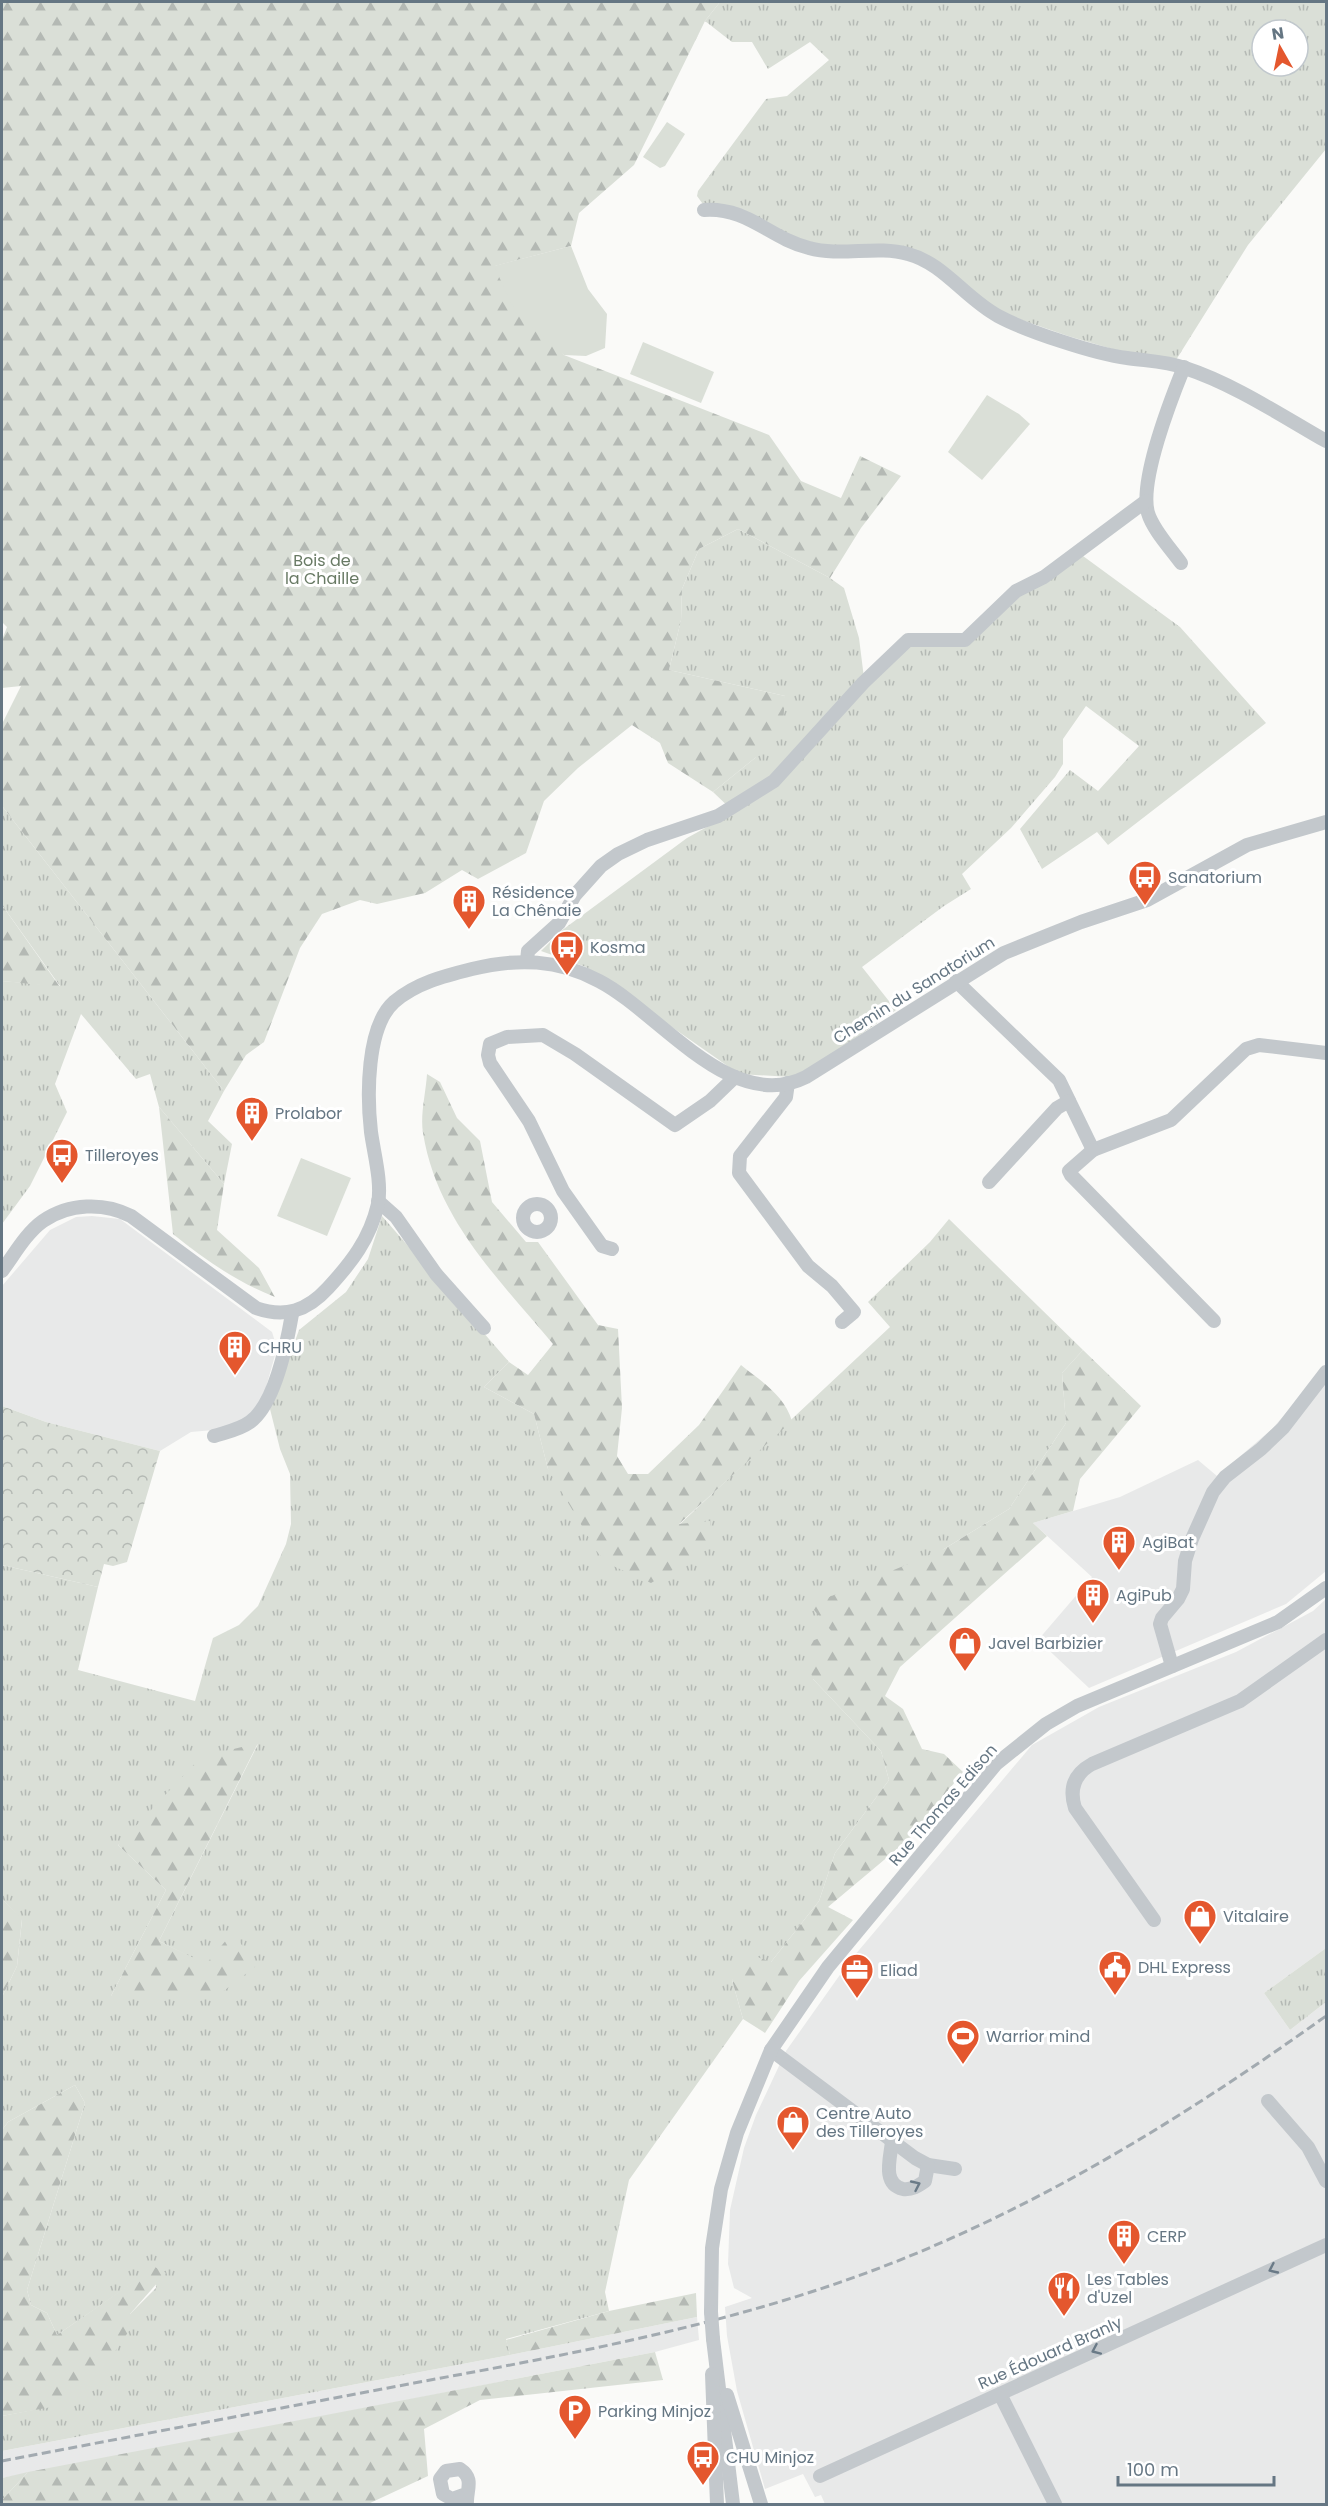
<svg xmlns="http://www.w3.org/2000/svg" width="1328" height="2506" viewBox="0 0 1328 2506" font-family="Poppins,sans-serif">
	<defs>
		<pattern id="grass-tufts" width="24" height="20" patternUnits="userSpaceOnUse" patternTransform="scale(1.5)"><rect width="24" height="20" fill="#dadfd7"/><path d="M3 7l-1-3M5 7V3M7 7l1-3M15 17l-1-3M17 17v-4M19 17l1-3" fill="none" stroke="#b4b9b4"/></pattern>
		<pattern id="forest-firs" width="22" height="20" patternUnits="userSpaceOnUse" patternTransform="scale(1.5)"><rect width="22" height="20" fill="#dadfd7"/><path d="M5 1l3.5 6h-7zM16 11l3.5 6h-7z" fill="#b4b9b4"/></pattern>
		<pattern id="park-crowns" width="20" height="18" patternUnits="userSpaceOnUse" patternTransform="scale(1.5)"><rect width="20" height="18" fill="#dadfd7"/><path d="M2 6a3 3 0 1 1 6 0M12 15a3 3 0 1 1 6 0" fill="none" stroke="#b4b9b4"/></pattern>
	</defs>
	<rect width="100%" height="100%" fill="#fafaf8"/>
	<g fill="#e8e9e9">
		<path d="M92,1216l28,3 152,113 5,16 -14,50 -15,20 -23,11 -34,3 -31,19 -114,-29 -44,-16v-120l48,-56 26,-13z"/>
		<path d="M1326,1367v204l-40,33 -197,84 -51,-48 54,-63 -59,-54 87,-26 78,-37 19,16 55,-47z"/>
		<path d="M1326,1599v349l-62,45 26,37 36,-28v502h-501l-4,-9 -6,2 -12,-23 -38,15 -28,-98 -10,-55 -2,-29 27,-9 -18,-10 -6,-24 2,-54 14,-62 12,-33 30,-64 63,-89 183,-217 67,-38 137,-55 77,-41z"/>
		<path d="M697,2317l2,23 -44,12 -653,126v-27l508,-96z"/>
	</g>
	<g fill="url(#grass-tufts)" fill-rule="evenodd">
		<path d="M720,2h606v147l-78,96 -72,115 -50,-7 -58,-17 -69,-24 -72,-54 -104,-11 -118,-40 -8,-11 1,-5 68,-92 21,-3 42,-36 -19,-18 -42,27 -16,-27h-20l-27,-21zM1262,30h36v36h-36z"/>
		<path d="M738,529l92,49 14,10 15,50 6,48 46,-42 51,2 56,-49 65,-41 97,71 86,96 -158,122 -11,-13 -55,37 -22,-40 50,-59 28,21 41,-45 -53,-40 -23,33v25l-8,13 -44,51 -49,46 9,15 -27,17 -82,61 34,43 -82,57 -22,10 -53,-3 -153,-107 -45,-16 20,-20 126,-93 47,-26 -21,-20 42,-34 30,-62 -116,-26 12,-50 1,-31 17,-40z"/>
		<path d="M2,806l222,285 -16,30 24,23 -8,40 -65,-77 -9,-33 -14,5 -55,-65 -26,70 12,28 -37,74 -28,38v-243l58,5 -58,-81z"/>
		<path d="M382,1216l127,146 -25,25 50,27 14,55 131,56 211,-198 -22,-25 62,-60 19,-23 134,131 -21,23 4,50 -57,86 -65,40 -111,84 -20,46 68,72 8,29 -54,73 -16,48 -48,61 -39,18 11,39 -114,161 -24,112 4,19 -103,28 4,16 -508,96v-35l66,-13 62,-89 26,-26 -1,-20 -98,67 -10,-22 -16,-8 -4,-15 58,-187 -10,-18 -67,37 -6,8v-133l15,-31 5,-46 -20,-21v-334l96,22 -20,83 117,31 18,-63 26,-13 19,-19 28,-62 5,-20 -1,-50 -10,-25 -10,-40 29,-79 47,-38 22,-33zM258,1744l-99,197 47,24 -95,31 55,-106 -48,-45z"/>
		<path d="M1326,1948v54l-36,28 -26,-37z"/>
		<path d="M28,2472l-26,28v-22z"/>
	</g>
	<g fill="url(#forest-firs)">
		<path d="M2,2h718l-15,19 -71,144 -55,48 -8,33 -76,20 69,89 205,80 32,46 40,17 19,-42 41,20 -40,52 -31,50 -92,-49 -39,20 -17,40 -1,31 -12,50 116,26 -2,29 -28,33 -42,34 -45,-29 -8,-20 -28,-18 -54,43 -34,33 -18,52 -48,26 -16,-9 -37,23 -48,11 -17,-4 -38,14 -22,34 -36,94 -18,13 -22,36 -222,-285v-82l19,-38 -19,2v-48l5,-13 -5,-5z"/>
		<path d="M2,905l58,82 -58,-6z"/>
		<path d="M427,1074l13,8 17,36 23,23 12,61 34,40h12l60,83 20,4 4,79 -5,48 11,18h20l51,-49 42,-60c21,17 43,30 51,56l-113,103 31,-3 1,26 -60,36 -40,-18 -13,-12 -50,-84 -14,-55 -50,-27 25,-25 19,13 25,-31c-54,-65 -116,-124 -130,-211 -3,-18 3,-41 4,-59z"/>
		<path d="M159,1107l65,77 -7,46 42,38 16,29c-38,-15 -70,-37 -102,-63z"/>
		<path d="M1083,1350l58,56 -61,73 -7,32 -40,12 14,13 -147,131 -15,29 18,13 19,40 22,5 19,18 -54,67 -81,68 25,13 -54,61 -34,52 -22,-14 -11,-39 20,-25 19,7 48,-61 16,-48 54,-73 -8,-29 -68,-72 -12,-34 32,-12 -23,-28 134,-56 65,-40 57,-86 -4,-50z"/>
		<path d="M258,1743l-99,198 47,23 27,-32 23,34 -35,27 -110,3 55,-106 -48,-45 83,-88z"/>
		<path d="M2,1899l20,20 -5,47 -15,31z"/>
		<path d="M75,2085l10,18 -58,187 4,15 16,8 10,22 98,-68 11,6 -36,41 3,11 -34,50 -31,29 -66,12v-286l6,-8z"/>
		<path d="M696,2293l1,24 -187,38 -4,-15 103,-29z"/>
		<path d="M655,2352l8,28 -183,20 -56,29 4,47 -60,28h-366v-4l26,-28z"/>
	</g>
	<path fill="url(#park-crowns)" d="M2,1406l44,16 114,29 -33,111 -14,4 -9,-2 -6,23 -96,-22z"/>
	<g fill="#dadfd7">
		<path d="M667,122l18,12 -20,32 -5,2 -17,-11z"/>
		<path d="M571,246l17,43 19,25 -2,34 -19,8 -22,-1 -48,-42 -22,-47z"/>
		<path d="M643,342l71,30 -13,31 -71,-29z"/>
		<path d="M987,395l32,19 11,10 -48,56 -34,-28z"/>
		<path d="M301,1158l50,20 -24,58 -50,-20z"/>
	</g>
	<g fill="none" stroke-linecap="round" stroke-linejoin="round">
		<g stroke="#c3c8cc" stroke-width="14">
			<path d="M704,210c44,-3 65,28 105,38 32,9 67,-3 99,6 35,9 58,45 90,62 28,15 97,38 129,42 20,3 39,3 58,10 49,16 97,48 141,73"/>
			<path d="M1181,563c-10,-14 -28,-33 -33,-50 -9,-32 23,-114 36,-146"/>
			<path d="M527,961l1,-10 31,-28 16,-28 26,-29 17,-12 29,-14 71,-24 56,-35 89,-98 45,-43h57l51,-49 28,-14 102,-76"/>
			<path d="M956,981l103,99 34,70 78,-30 75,-71 13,-4 67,8"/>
			<path d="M788,1083l-2,14 -46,59 -1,17 69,93 24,20 22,26 -12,10"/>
			<path d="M1093,1150l-24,21 2,4 143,146"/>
			<path d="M989,1182l68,-74 12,-7"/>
			<path d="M378,1201l18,16 40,57 48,54"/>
			<circle cx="537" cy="1218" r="14"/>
			<path d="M612,1249l-10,-3 -39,-55 -34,-70 -39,-58 -2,-8 2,-11 17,-7 36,-2 32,19 100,71 35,-24 25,-24"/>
			<path d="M2,1271c12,-16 24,-38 41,-50 26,-18 61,-19 88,-5l125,92c29,10 51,3 72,-20 23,-25 42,-49 50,-84 4,-22 -4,-50 -7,-72 -4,-35 -5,-105 23,-130 22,-19 50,-26 78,-33 45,-11 86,-10 127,12 60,31 132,134 207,96l198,-124 77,-31 66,-22 100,-55 79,-23"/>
			<path d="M214,1436c12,-4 25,-6 36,-14 25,-18 37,-79 42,-108"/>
			<path d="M1172,1666l-12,-42 2,-6 16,-19 5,-10 2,-28 7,-22 21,-47 12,-15 36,-28 22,-21 43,-56"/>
			<path d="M1154,1920l-79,-112c-6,-19 -1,-34 17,-44l148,-63 86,-61"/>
			<path d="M771,2050l144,108 13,7 27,4"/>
			<path d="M1268,2101l40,46 18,34"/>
			<path d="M892,2141c-1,15 -11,43 11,48 9,1 15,-3 22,-8l3,-16"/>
			<path d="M711,2312l1,-64 9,-59 16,-56 34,-83 57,-83 168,-203 50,-40 31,-18 201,-84 48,-34"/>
			<path d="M713,2339l20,165"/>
			<path d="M712,2374l5,130"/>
			<path d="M1000,2394l55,110"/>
			<path d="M727,2395l34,109"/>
			<path d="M820,2476l506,-231"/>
			<path d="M466,2494l-14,5 -9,-5 -3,-15 6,-8 14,-2c15,10 6,21 7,35"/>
		</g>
		<path stroke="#a2aab0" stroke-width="3" stroke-dasharray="9 4.5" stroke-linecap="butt" d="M2,2461c137,-26 274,-52 412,-78 163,-30 326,-60 481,-121 156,-62 295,-149 431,-246"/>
		<path stroke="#c3c8cc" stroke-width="14" d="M711,2312l2,27"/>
	</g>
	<defs><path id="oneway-chevron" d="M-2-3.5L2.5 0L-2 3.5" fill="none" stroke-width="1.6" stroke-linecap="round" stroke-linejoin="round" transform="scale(1.5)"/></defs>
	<g stroke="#6a7a87">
		<use href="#oneway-chevron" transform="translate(916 2185) rotate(-25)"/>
		<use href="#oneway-chevron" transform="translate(1273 2269) rotate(155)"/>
		<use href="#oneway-chevron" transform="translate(1096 2350) rotate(156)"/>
	</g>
	<defs>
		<symbol id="bus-pin" viewBox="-11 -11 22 30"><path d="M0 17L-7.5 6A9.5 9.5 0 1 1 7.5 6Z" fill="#e4572e" stroke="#fff"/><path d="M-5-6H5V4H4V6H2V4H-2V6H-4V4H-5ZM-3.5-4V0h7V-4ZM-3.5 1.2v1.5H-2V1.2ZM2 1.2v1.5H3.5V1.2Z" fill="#fff"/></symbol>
		<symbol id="building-pin" viewBox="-11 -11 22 30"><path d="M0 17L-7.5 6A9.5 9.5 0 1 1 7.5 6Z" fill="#e4572e" stroke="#fff"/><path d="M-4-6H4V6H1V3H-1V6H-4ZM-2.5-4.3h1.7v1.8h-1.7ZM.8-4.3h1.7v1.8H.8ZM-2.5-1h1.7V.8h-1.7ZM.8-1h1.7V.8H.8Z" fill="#fff"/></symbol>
		<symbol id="shop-pin" viewBox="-11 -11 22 30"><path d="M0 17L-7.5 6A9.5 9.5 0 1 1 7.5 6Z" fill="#e4572e" stroke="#fff"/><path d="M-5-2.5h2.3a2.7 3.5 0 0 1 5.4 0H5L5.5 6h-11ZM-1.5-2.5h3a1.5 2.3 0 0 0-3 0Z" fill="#fff"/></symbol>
		<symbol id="civic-pin" viewBox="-11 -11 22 30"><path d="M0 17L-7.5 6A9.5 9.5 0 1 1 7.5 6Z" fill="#e4572e" stroke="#fff"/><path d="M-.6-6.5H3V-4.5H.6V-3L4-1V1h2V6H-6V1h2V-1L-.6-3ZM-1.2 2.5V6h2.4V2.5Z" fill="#fff"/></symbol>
		<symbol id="office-pin" viewBox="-11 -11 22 30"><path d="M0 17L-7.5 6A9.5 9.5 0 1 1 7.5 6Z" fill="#e4572e" stroke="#fff"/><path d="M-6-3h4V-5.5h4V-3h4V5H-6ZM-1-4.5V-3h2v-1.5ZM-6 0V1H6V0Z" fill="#fff"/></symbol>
		<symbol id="stadium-pin" viewBox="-11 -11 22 30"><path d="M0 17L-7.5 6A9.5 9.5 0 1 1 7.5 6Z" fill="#e4572e" stroke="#fff"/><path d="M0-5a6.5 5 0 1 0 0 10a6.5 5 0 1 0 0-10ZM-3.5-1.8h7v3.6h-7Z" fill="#fff"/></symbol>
		<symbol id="restaurant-pin" viewBox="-11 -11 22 30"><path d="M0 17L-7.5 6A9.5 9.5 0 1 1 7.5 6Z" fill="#e4572e" stroke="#fff"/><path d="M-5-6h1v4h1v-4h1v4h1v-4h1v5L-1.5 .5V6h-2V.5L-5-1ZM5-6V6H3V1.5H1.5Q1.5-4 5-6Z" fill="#fff"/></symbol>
		<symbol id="parking-pin" viewBox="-11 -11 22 30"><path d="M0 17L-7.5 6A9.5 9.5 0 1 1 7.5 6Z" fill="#e4572e" stroke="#fff"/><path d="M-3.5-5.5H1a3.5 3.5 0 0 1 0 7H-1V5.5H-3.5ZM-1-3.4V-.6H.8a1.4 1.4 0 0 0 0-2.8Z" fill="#fff"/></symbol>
	</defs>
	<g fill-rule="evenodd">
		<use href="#bus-pin" x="1126" y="858" width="38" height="52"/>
		<use href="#building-pin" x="450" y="882" width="38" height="52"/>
		<use href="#bus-pin" x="548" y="928" width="38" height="52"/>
		<use href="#building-pin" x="233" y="1094" width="38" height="52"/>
		<use href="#bus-pin" x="43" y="1136" width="38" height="52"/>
		<use href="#building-pin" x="216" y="1328" width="38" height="52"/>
		<use href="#building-pin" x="1100" y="1523" width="38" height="52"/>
		<use href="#building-pin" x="1074" y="1576" width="38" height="52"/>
		<use href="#shop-pin" x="946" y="1624" width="38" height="52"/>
		<use href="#shop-pin" x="1181" y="1897" width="38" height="52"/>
		<use href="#civic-pin" x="1096" y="1948" width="38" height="52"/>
		<use href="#office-pin" x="838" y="1951" width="38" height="52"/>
		<use href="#stadium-pin" x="944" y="2017" width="38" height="52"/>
		<use href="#shop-pin" x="774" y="2103" width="38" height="52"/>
		<use href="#building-pin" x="1105" y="2217" width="38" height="52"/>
		<use href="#restaurant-pin" x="1045" y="2269" width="38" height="52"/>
		<use href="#parking-pin" x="556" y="2392" width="38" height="52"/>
		<use href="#bus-pin" x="684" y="2438" width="38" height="52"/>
	</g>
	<g text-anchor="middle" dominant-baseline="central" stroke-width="6" stroke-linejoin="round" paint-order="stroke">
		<g font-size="16" fill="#687a64" stroke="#fff">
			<text x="322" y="560">Bois de<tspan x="322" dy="18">la Chaille</tspan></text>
		</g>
		<g font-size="16" fill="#657683" stroke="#fff" text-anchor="start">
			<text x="1168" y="877">Sanatorium</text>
			<text x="492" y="892">Résidence<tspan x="492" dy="18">La Chênaie</tspan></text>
			<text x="590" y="947">Kosma</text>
			<text x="275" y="1113">Prolabor</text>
			<text x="85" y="1155">Tilleroyes</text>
			<text x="258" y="1347">CHRU</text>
			<text x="1142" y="1542">AgiBat</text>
			<text x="1116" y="1595">AgiPub</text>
			<text x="988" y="1643">Javel Barbizier</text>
			<text x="1223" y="1916">Vitalaire</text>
			<text x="1138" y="1967">DHL Express</text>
			<text x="880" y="1970">Eliad</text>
			<text x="986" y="2036">Warrior mind</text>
			<text x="816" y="2113">Centre Auto<tspan x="816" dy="18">des Tilleroyes</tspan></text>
			<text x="1147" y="2236">CERP</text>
			<text x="1087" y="2279">Les Tables<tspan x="1087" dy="18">d'Uzel</tspan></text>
			<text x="598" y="2411">Parking Minjoz</text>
			<text x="726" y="2457">CHU Minjoz</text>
		</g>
		<g font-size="16" fill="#657683" stroke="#fff">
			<text transform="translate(914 990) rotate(-32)">Chemin du Sanatorium</text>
			<text transform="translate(943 1805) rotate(-49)">Rue Thomas Edison</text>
			<text transform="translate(1050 2353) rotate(-24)">Rue Édouard Branly</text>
		</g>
	</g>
	<rect width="1328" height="2506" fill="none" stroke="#657683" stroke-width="6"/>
	<g transform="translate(1280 48) rotate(351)"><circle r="28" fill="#ffffff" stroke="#c1c8cd" stroke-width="1.5"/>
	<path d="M0-4.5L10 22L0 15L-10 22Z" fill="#e4572e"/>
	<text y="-9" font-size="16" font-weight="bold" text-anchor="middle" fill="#657683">N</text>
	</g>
	<path d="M1118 2476v9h156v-9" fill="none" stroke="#657683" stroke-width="3"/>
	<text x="1127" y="2476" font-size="18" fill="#657683" stroke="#ffffff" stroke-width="4.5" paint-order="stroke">100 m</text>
</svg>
